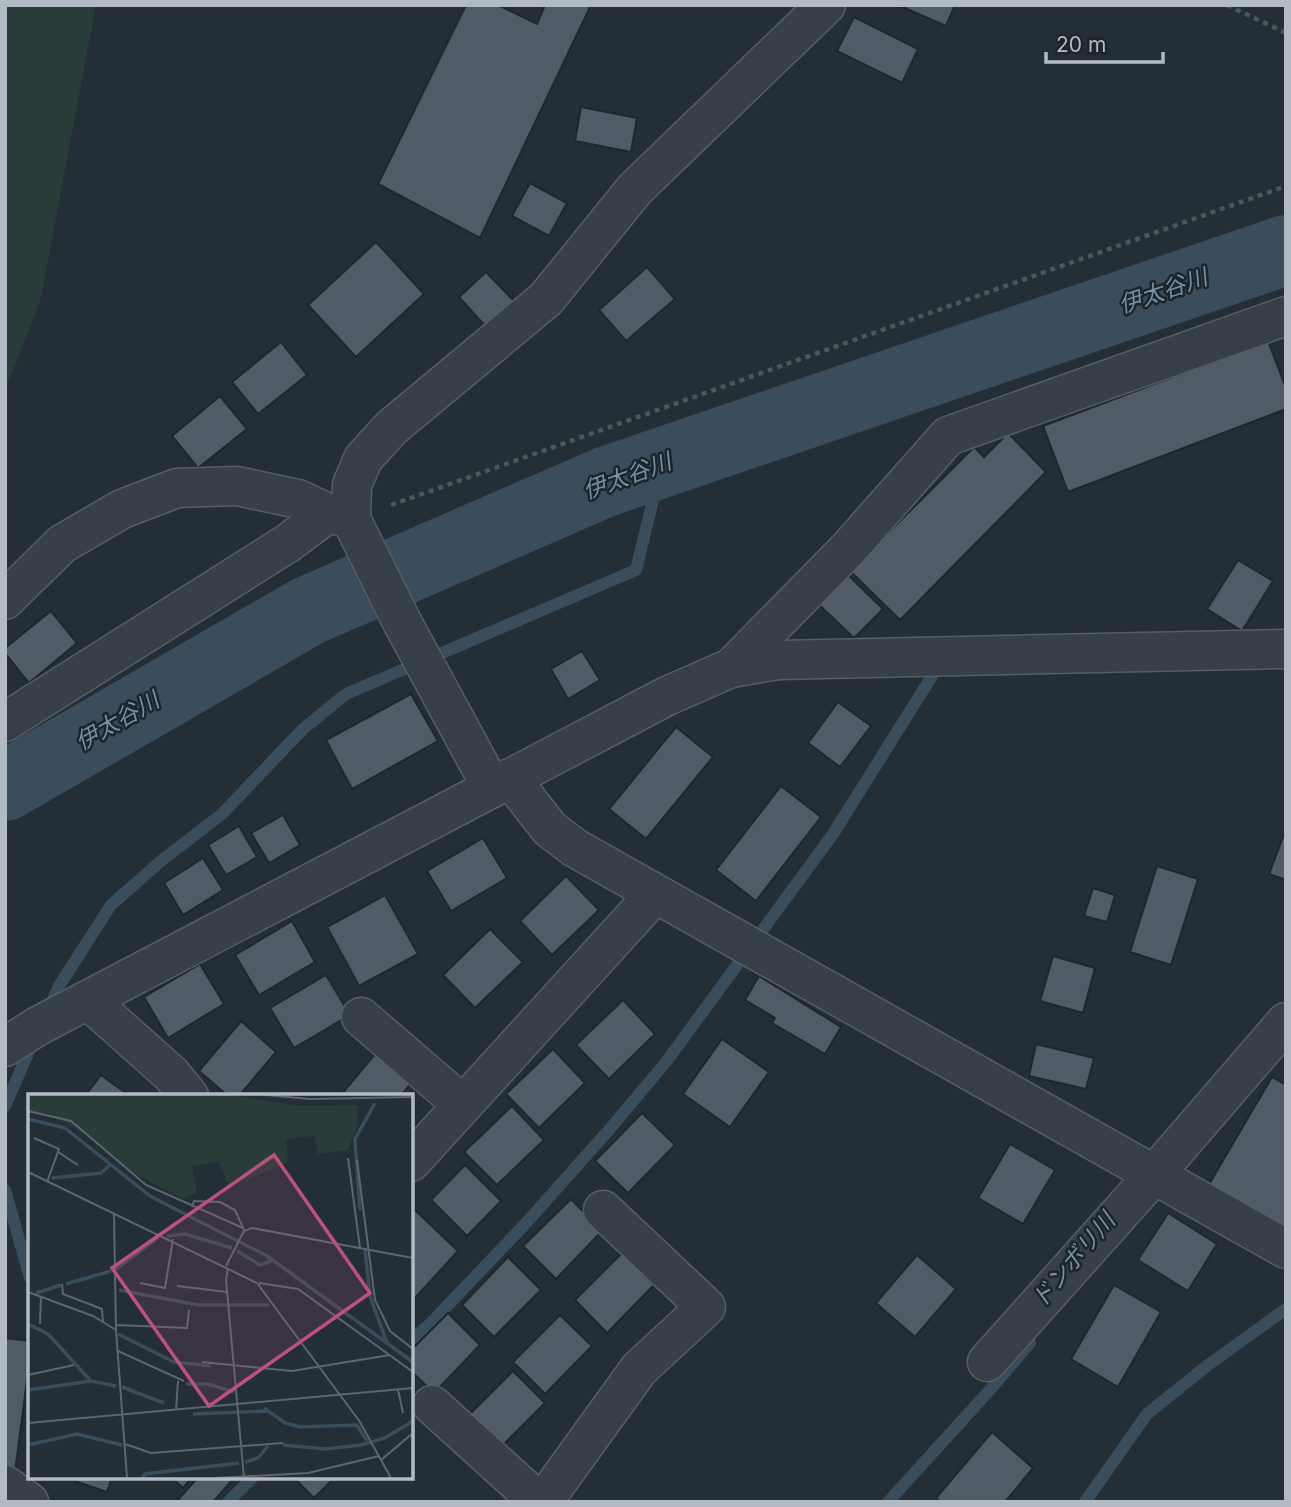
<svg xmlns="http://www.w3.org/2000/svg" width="1291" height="1507" viewBox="0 0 1291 1507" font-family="Inter,'Noto Sans JP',sans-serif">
	<rect width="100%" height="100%" fill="#242e37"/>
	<path fill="#293c3a" d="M5,5h91l-55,293 -36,92z"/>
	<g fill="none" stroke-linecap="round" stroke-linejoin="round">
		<g stroke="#394d5c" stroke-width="12">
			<path d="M48,1010l11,-24 52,-81 50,-44 61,-47 81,-85 43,-35 290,-124 26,-107"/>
			<path d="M5,1106l28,-64"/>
			<path d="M5,1190l25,88"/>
			<path d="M411,1340l18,-15 98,-103 81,-91 58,-69 167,-228 99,-158"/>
			<path d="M228,1502l25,-25"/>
			<path d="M888,1502l100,-110 42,-49"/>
			<path d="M1085,1502l62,-88 61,-49 78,-56"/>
		</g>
		<path stroke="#394d5c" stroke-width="70" d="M5,786l303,-175 297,-129 681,-232"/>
	</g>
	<g fill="#4f5b66" stroke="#1e272e" stroke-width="2">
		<path d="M466,5h32l39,19 8,-19h46l-111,233 -102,-54z"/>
		<path d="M898,5h57l-9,21z"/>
		<path d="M854,17l64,32 -16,34 -65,-32z"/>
		<path d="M581,107l56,11 -6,34 -56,-11z"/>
		<path d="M530,183l37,20 -18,33 -37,-20z"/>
		<path d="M376,242l48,52 -68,63 -48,-52z"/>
		<path d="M647,267l28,32 -49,42 -27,-31z"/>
		<path d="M486,272l29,30 -28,26 -28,-31z"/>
		<path d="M1268,341l18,47v21l-218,83 -25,-66z"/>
		<path d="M281,342l26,33 -49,39 -26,-32z"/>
		<path d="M220,396l27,33 -49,39 -26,-32z"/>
		<path d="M1008,433l38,39 -146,148 -50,-49 124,-124 10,10z"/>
		<path d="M1238,560l35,21 -31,50 -35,-22z"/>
		<path d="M844,571l39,38 -29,29 -39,-37z"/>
		<path d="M51,611l26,32 -48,40 -24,-30v-5z"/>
		<path d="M582,651l18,29 -32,19 -17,-30z"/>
		<path d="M411,694l27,47 -86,48 -26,-49z"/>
		<path d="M838,702l33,24 -31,41 -32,-24z"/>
		<path d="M676,727l37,30 -67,82 -37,-30z"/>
		<path d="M781,786l40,31 -65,84 -40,-31z"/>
		<path d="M283,815l17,30 -31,18 -18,-30z"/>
		<path d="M239,826l18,31 -31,18 -18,-30z"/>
		<path d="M1286,829v51l-17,-6z"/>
		<path d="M483,838l24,40 -56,33 -24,-40z"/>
		<path d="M203,858l20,32 -40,25 -19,-32z"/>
		<path d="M1157,866l41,13 -27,86 -41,-13z"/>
		<path d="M566,876l33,34 -47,45 -32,-34z"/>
		<path d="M1093,888l22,7 -8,27 -23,-6z"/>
		<path d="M385,895l33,59 -59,32 -32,-59z"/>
		<path d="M292,921l23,41 -56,33 -24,-40z"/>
		<path d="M490,929l33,33 -48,46 -32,-33z"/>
		<path d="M1053,956l42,12 -12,45 -43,-12z"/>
		<path d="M200,964l24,40 -56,34 -24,-41z"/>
		<path d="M326,975l24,40 -56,33 -24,-40z"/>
		<path d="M759,976l82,51 -16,27 -53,-31 3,-5 -30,-18z"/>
		<path d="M623,1000l32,34 -46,45 -33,-34z"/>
		<path d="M241,1021l35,31 -37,44h-11l-29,-25z"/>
		<path d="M722,1039l47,33 -39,55 -47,-33z"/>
		<path d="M1036,1044l58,14 -8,31 -57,-13z"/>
		<path d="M553,1049l32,34 -46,45 -33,-34z"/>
		<path d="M375,1054l35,30 -9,12h-61z"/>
		<path d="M101,1075l29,21h-45z"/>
		<path d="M1272,1077l14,8v146l-78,-45z"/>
		<path d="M512,1106l32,34 -47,45 -33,-33z"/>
		<path d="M642,1113l33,32 -47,48 -33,-32z"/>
		<path d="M1010,1144l45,26 -32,54 -45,-26z"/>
		<path d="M465,1165l36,36 -34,35 -36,-36z"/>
		<path d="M571,1199l31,32 -46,48 -33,-33z"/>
		<path d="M413,1208l45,43 -44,48 -3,-3v-87z"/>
		<path d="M1168,1213l49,31 -29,47 -50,-31z"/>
		<path d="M622,1253l32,32 -47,48 -32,-33z"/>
		<path d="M917,1255l39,34 -41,48 -39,-34z"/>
		<path d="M508,1257l33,33 -47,47 -32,-32z"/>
		<path d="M1114,1285l47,27 -43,75 -47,-28z"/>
		<path d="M448,1313l32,32 -46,48 -23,-22v-21z"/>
		<path d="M560,1315l32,31 -47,48 -32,-32z"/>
		<path d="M5,1338l25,3v16l-15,115 -10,-7z"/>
		<path d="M513,1371l32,32 -47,47 -32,-32z"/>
		<path d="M992,1432l41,36 -28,34h-64l-5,-4z"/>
		<path d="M63,1477h49l-5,15z"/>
		<path d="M171,1477h21l-9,11z"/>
		<path d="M198,1477h37l-22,25h-37z"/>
		<path d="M293,1477h42l-21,21z"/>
	</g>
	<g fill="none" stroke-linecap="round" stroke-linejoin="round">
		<defs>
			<g id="minor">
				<path d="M826,5l-191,184 -89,110 -155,129 -28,31 -11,26 -1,34 51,103 90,166 175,-92 64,-28 48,-8 507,-11"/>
				<path d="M5,600l57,-56 60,-35 55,-21 60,-2 61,13 30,14 23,6"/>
				<path d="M731,668l118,-120 99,-112 338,-120"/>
				<path d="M5,722l283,-179 40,-30"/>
				<path d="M510,778l40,51 25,19 711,401"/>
				<path d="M88,1000l83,74 18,22"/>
				<path d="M361,1017l102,88"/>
				<path d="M411,1162l244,-268"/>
				<path d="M987,1362l167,-187"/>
				<path d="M432,1405l107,97"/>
				<path d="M5,1485l24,17"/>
				<path d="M543,1502l96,-133 67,-62 -103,-97"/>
			</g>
			<g id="tertiary">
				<path d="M5,1047l33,-21 454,-238"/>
				<path d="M1154,1175l132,-153"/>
			</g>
		</defs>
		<use href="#minor" stroke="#555e65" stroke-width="41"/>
		<use href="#tertiary" stroke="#555e65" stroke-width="41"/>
		<g stroke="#475959" stroke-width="4.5" stroke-dasharray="5 5" stroke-linecap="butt">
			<path d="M1227,5l59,28"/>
			<path d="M391,505l895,-319"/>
		</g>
		<use href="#minor" stroke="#374048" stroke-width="38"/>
		<use href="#tertiary" stroke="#374048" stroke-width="38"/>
	</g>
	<g text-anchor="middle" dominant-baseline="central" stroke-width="5" stroke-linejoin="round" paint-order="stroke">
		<g font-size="23" font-style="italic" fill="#7690a4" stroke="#1c252c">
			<text transform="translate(1163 291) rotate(-19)">伊太谷川</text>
			<text transform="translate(627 476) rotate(-20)">伊太谷川</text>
			<text transform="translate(117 721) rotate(-30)">伊太谷川</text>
			<text transform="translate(1073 1260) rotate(-50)">ドンボリ川</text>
		</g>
	</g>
	<g transform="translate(28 1094)">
		<rect width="385" height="385" fill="#242e37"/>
		<path d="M0,1h204l67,11 59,-1 -1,22 -9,23 -30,4 -4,-18 -28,3 2,23 -43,19 -17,5 -9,-25 -27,6 5,25 -14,7 -58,-31 -35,-32 -37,-20 -25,-4z" fill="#293c3a"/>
		<path fill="none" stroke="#394d5c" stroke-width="3.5" d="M0,25l37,9 85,68 117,60 146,106M24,84l49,-5 10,-9M332,116l-5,-71 20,-36M139,142l18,-2 47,14M337,156l5,46 17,47M209,157l23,14 14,-5M88,175l42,-31M38,190l45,-13M91,196l79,15h71M8,199l25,-8M0,230l20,10 42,46M90,240l56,28 37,4M158,290h22l26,8M94,293l42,16M0,296l63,-9 25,5M236,314l21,15 15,4 57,-2 10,16M165,320l75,-3M0,351l49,-11 45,11M255,351l42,4 36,-4 24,-7 28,-17M217,368l13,-4 10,-12M115,384l2,-4 94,-11"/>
		<path fill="none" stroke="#5d666f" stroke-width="2" d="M238,1l44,4 103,-2M0,17l43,10 75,64 97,43M6,44l25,11 -12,33M30,58l20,13M320,64l12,90M329,66l18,140 15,31 23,18M0,78l229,111 103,139 31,56M164,113l2,-6 26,1 15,8 9,20M86,120l2,116 11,148M198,172l18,-35 8,-3 161,30M200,174l-2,12 18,198M112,189l25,5 8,-49M231,189l39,6 115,83M34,190l1,10 39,15 1,13M149,192l50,6M0,198l65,24 23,14M12,230l1,-28M88,231l71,3 2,-18M90,257l66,30M174,268l90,9 98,-16M0,281l46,-10M370,296l5,23M148,316l2,-29M0,329l385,-35M97,350l26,9 132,-10M353,366l32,-27M187,384l93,-5 71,-17"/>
		<path fill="#bc5180" fill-opacity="0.15" stroke="#bc5180" stroke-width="3.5" d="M246,61l96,138 -161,113 -97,-138z"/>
		<rect width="385" height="385" fill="none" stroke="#b2bbc4" stroke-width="3.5"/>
	</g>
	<rect width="1291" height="1507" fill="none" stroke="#b2bbc4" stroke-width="14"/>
	<path d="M1046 52v10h117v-10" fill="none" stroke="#b2bbc4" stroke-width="3.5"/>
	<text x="1056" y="52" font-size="21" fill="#b2bbc4" stroke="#1c252c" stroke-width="5" paint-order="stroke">20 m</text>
</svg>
